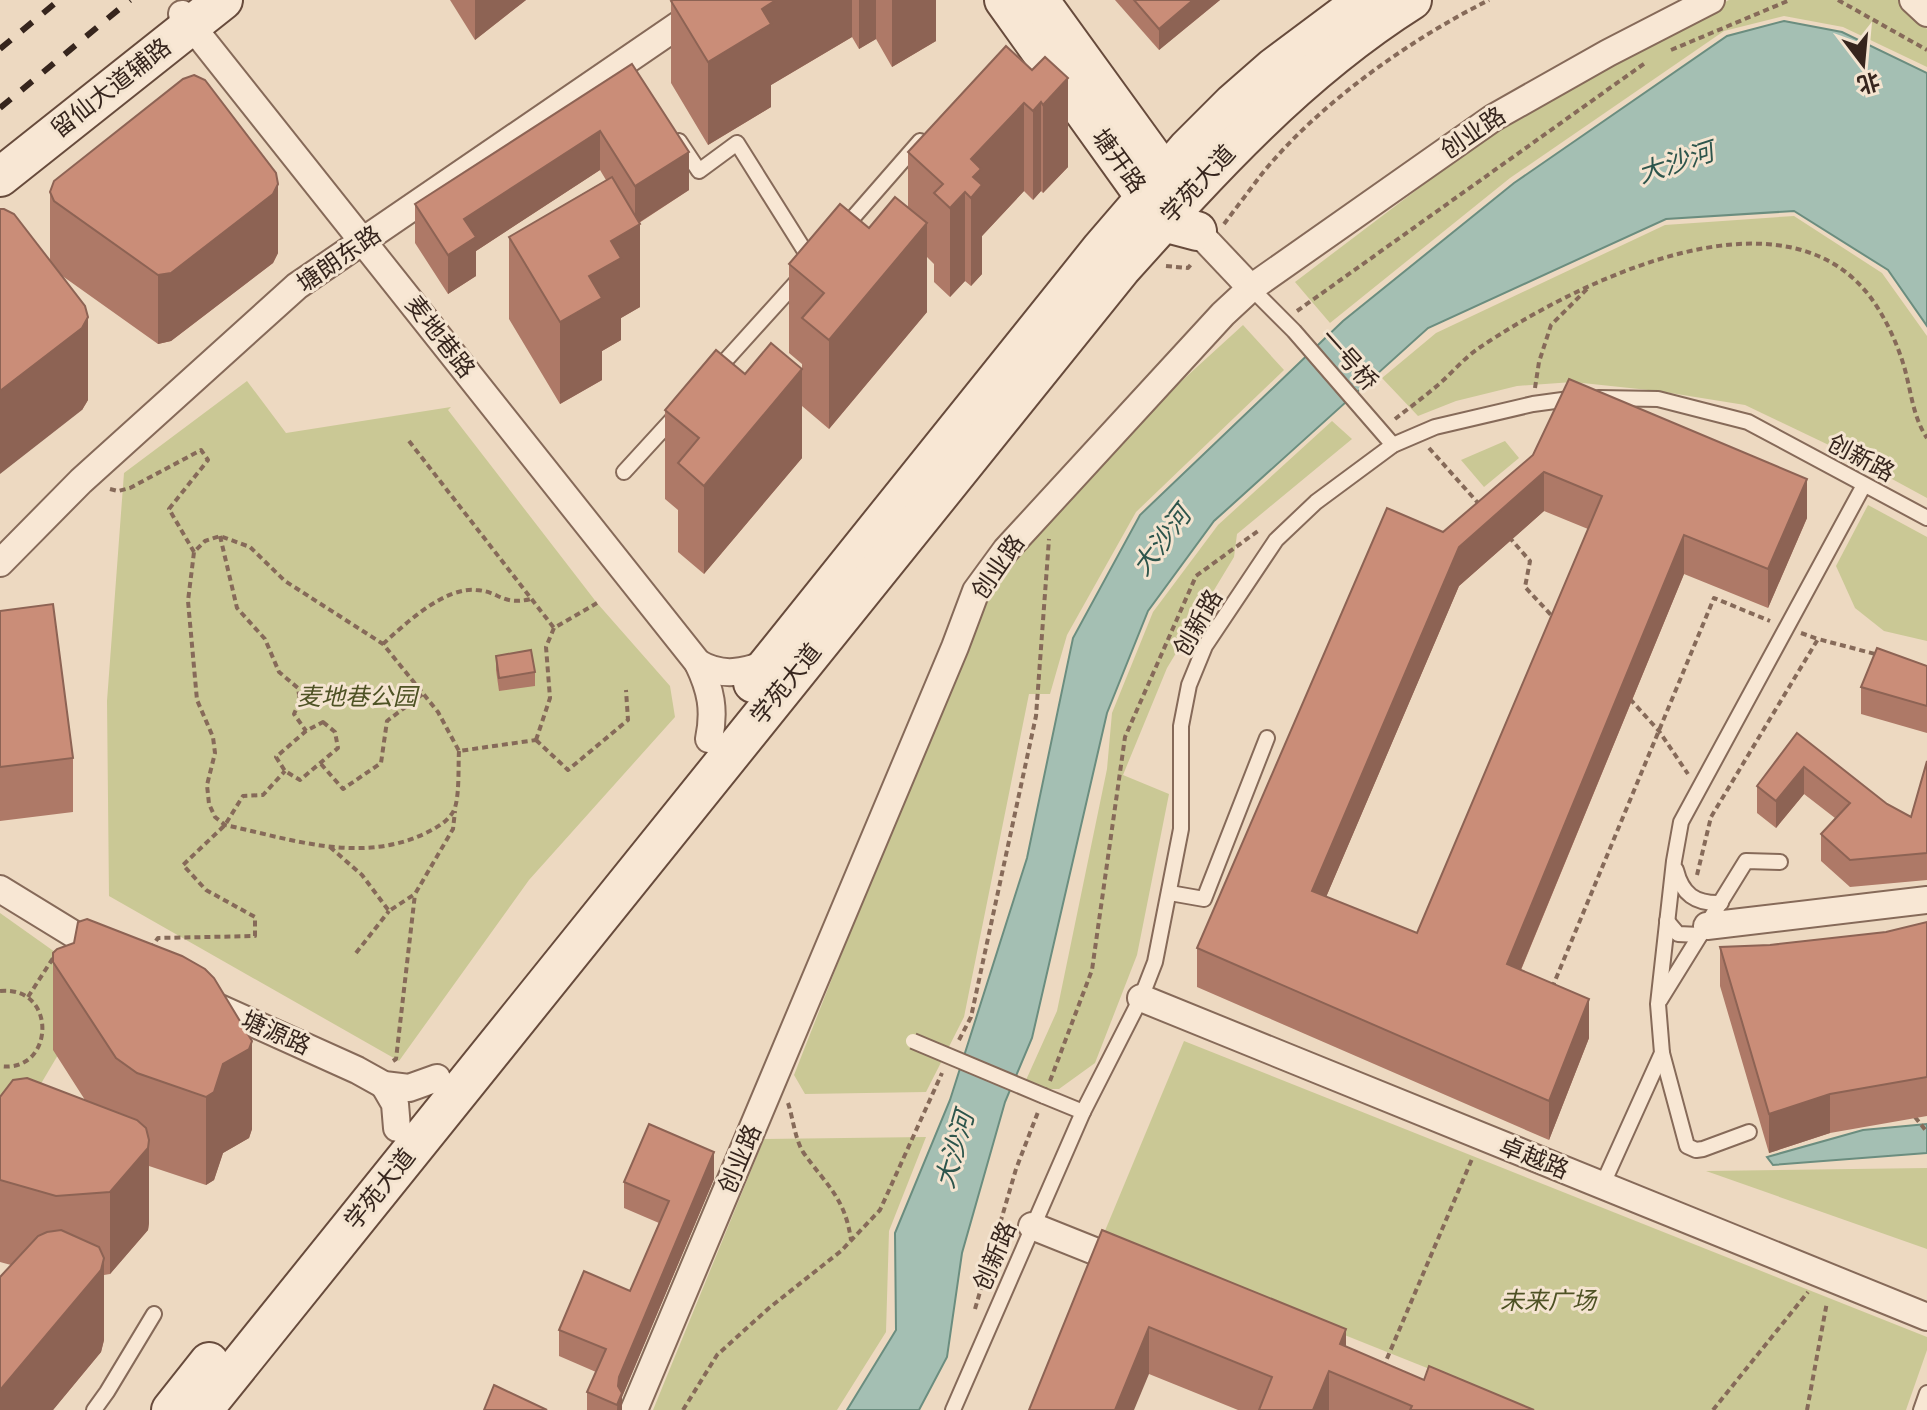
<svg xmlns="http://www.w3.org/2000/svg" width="1927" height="1410" viewBox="0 0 1927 1410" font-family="'Times New Roman','Noto Sans SC',serif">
	<rect width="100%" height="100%" fill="#edd9c1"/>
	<g fill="#cac895">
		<path d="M1729,0h170l28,29v38l-84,-40 -59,-11 -60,15 -214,147 -180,145 -35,-41 206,-156 111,-66z"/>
		<path d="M1794,216l88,57 45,63v162l-92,-50 -90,-43 -87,-14 -85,-9 -56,4 -61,15 -38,15 -36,-38 54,-45 229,-108z"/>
		<path d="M1243,325l41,45 -148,142 -69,123 -17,59h-21l-65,323 -38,75 -121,2 -11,-19 188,-478 113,-137z"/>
		<path d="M247,381l39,52 165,-26 -3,3 149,193 73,83 5,31 -146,163 -130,181 -290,-165 -2,-195 17,-228z"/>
		<path d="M1332,421l20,18 -115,95 -3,23 -67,111 -44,107 46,19 -32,161 -42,108 -36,26h-37l35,-78 50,-242 5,-56 41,-101 65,-87z"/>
		<path d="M1505,441l14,17 -35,29 -23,-27z"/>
		<path d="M1868,505l59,32v104l-43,-10 -29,-23 -19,-42z"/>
		<path d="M0,913l100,71 -77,130 -23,30z"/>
		<path d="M1184,1041l743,296v13l-21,60h-374l-430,-172z"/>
		<path d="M926,1137l-37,94 -3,101 -49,78h-184l111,-271z"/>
		<path d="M1927,1168v81l-221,-78z"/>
	</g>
	<g fill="#a4bfb3" stroke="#6b8d7f" stroke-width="2">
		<path d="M1784,21l58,11 85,41v253l-39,-56 -94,-59 -128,8 -238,109 -214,193 -66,90 -41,102 -75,325 -27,64 -43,151 -15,104 -28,53h-72l49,-80 -1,-97 55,-133 77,-242 46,-220 67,-123 203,-194 171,-138 213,-147z"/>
		<path d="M1927,1124v29l-154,12 -6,-8 96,-27z"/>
	</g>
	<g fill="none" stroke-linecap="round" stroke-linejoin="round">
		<defs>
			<g id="lane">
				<path d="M679,141l20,30 38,-28 76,121"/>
				<path d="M844,228l76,-87"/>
				<path d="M1251,288l43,43 99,114"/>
				<path d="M716,371l85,-94"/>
				<path d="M1598,398l60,1 90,23 179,96"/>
				<path d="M624,472l54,-59"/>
				<path d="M1676,870c6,24 19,34 45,33"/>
				<path d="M1170,893l34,6 63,-161"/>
				<path d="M1667,921l11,13 22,1"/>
				<path d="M1660,1000l86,-139 34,1"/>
				<path d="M1662,1053l25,93 9,4 7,-1 46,-17"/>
				<path d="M1044,1096l39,16"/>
				<path d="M1606,1177l56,-124 -4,-49 16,-143 7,-39 183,-337"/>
				<path d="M94,1410l13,-18 47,-78"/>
				<path d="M953,1410l130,-298 58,-114 14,-36 26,-133v-103l8,-41 16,-39 71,-106 40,-38 77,-57 42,-18 98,-23 44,-6"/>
				<path d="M1921,1410l6,-17"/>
			</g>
			<g id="street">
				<path d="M1913,0l14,13"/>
				<path d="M182,14l516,649c13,27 17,47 11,76"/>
				<path d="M1197,231l54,57"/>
				<path d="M0,563l81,-82 216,-195 418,-286"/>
				<path d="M698,663c25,15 46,9 71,0"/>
				<path d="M0,889l106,65"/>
				<path d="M1707,926l220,-26"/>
				<path d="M1141,998l786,319"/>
				<path d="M206,1002l151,68 27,15 25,3 28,-10"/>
				<path d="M384,1085l11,19 2,24"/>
				<path d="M1032,1226l95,38"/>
				<path d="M634,1410l321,-763 21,-56 30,-41 217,-236 28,-26 242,-170 115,-65 103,-53"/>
			</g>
			<g id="secondary">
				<path d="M1004,0l159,222 34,9"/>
				<path d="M1039,0l139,192"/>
				<path d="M0,177l223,-177"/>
				<path d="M753,683l348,-434 87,-101 45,-45 40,-35 91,-68"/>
				<path d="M171,1410l38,-48"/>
				<path d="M203,1410l918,-1141c89,-99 177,-197 291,-269"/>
			</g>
		</defs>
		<use href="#lane" stroke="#866a59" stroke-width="18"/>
		<use href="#street" stroke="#866a59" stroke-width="30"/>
		<use href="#secondary" stroke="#674b3c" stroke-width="42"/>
		<g stroke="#866a59" stroke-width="4" stroke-dasharray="6 4" stroke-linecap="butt">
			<path d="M1838,0l89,50"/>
			<path d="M1671,50l119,-50"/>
			<path d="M1224,224c12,-16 25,-33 37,-49 56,-70 148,-135 228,-175"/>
			<path d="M1166,266l22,2 5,-6"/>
			<path d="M1297,311l348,-248"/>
			<path d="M1535,388l4,-26 12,-37 38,-38"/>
			<path d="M1395,419c14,-11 29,-22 43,-34 14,-12 26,-27 41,-37 93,-63 303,-170 392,-50 14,19 25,43 32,65 8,25 9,53 24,75"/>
			<path d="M409,441l145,187"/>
			<path d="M1429,448l50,56"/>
			<path d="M110,489l8,2 12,-3 71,-38 7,10 -39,49 25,43"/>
			<path d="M220,536l17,72 28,31 14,33 19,16 2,13 -6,13 12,17"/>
			<path d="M1509,537l21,24 -5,26 28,30"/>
			<path d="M1801,633l17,6"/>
			<path d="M383,644c22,-20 61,-57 93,-54 23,1 26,16 55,9"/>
			<path d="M1630,699l29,32 29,43"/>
			<path d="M323,722l12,10 3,16 -38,32 -15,-9 -9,-14 30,-26z"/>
			<path d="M536,740l14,-42 -4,-51 8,-19 43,-25"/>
			<path d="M536,740l32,30 60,-50 -2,-30"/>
			<path d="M459,751c-1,14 1,50 -6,61 -7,11 -17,16 -29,22 -65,30 -133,5 -199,-9l-10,-8 -6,-13 -2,-19 8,-32 -2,-16 -16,-37 -9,-99 6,-49 11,-11 15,-5 30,11 35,34 98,63 55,68 21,39 77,-11"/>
			<path d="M321,764l22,25 38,-26 6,-42 37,-28"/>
			<path d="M330,847l32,28 27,36 26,-17 38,-65 2,-18"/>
			<path d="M1697,875l14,-58 107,-178 61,16"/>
			<path d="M150,949l8,-11 97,-2v-19l-49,-27 -23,-25 42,-40 18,-29 20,-1 22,-24"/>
			<path d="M356,953l33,-42"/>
			<path d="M1552,988l162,-390 56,23"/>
			<path d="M0,991c58,-6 55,83 0,75"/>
			<path d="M28,997l27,-42"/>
			<path d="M959,1040l12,-23 65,-301 13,-177"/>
			<path d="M393,1061l3,-2 19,-165"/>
			<path d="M1050,1081l42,-111 33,-233 71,-161 62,-45"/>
			<path d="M788,1103c5,15 7,36 15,49 23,33 42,45 48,88"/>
			<path d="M1915,1117l12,15"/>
			<path d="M975,1309l41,-140 22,-57"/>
			<path d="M1383,1368l89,-209"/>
			<path d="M683,1410l34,-55 52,-47 72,-57 39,-41 62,-137"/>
			<path d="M1713,1410l95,-118"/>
			<path d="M1807,1410l20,-108"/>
		</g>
		<use href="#lane" stroke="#f8e7d4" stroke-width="14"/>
		<use href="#street" stroke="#f8e7d4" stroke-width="26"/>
		<use href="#secondary" stroke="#f8e7d4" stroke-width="38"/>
		<g stroke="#36251d" stroke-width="6" stroke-dasharray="14 14" stroke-linecap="butt">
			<path d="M0,49l59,-49"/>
			<path d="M0,108l130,-108"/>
		</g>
		<defs>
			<path id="lane-bridge" d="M913,1041l131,55"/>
		</defs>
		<use href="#lane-bridge" stroke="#866a59" stroke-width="18" stroke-linecap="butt"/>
		<use href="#lane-bridge" stroke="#f8e7d4" stroke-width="14"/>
	</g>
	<g fill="#ae7967" fill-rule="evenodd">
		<path d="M450,0h76l-51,40z"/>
		<path d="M673,0h263v41l-44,26 -16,-28 -17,10 -7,-12 -81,48v22l-63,38 -37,-62v-82z"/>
		<path d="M1115,0h105l-61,50z"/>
		<path d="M632,64l57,126 -50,33 1,84 -19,11v22l-19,11v29l-42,24 -51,-85v-82l97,-57 -6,-10 -124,81v25l-28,18 -33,-51v-39z"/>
		<path d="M1032,70l36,97 -25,26 -2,-2 -8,9 -9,-9 -42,45v38l-11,12 -6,-5 -15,16 -16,-15v-18l-7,-7v55l-98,117 -27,-23v52l-98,116 -26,-22v-42l-13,-11v-89l80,-36 57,-5v-5l-13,-11v-89l80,-36 39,-20v-56z"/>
		<path d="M50,192l228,61 -5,10 -102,78 -13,3 -97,-69 27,125 -6,10 -32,-150z"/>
		<path d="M1533,455l274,63 -39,90 -84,-34 -163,396 68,68 -40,102 -352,-153v-39l246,-416zM1544,511l44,18 -171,404 -91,-36 133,-311z"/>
		<path d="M0,611l73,147v54l-73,9z"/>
		<path d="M496,656l39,16v14l-36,5 -3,-21z"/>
		<path d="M1927,666v67l-66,-19v-27z"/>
		<path d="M1797,733l90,71 24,13 16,-56v119l-77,7 -29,-26v-27l14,-16 -31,-24 -28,34 -19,-15v-27z"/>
		<path d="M1927,922v194l-97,17 -61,20 -49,-167v-39l50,-2 116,-13z"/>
		<path d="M53,962l199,167 -3,9 -26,15 -9,27 -8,5 -57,-19v57l-1,7 -38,44 -6,1v65l-3,12 -48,58h-53l11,-145 -11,-3v-165l85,3 -32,-50z"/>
		<path d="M714,1179l-92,218v13h-35v-18l9,-20 -37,-16v-26l71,-39 29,-68 -35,-15v-26z"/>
		<path d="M1102,1230l244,117 78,33 110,30h-296l-89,-36z"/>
	</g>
	<g fill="#8d6354">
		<path d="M475,0h51l-51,40z"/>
		<path d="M776,0h76v37l-81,48v22l-63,38v-83l54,-53z"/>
		<path d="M859,0h17v39l-17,10z"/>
		<path d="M892,0h44v41l-44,26z"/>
		<path d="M1193,0h27l-61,50v-21z"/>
		<path d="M1068,78v89l-25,26v-88z"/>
		<path d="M1041,102v89l-8,9v-89z"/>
		<path d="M1024,103v88l-42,45v38l-11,12v-127z"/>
		<path d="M600,131v39l-124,81v25l-28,18v-39l16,-36z"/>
		<path d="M689,152v38l-54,35v-39z"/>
		<path d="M278,184v69l-5,10 -102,78 -13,3v-69z"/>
		<path d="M965,192v89l-15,16v-89z"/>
		<path d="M927,223v89l-98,117v-89z"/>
		<path d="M640,224v83l-19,11v22l-19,11v29l-42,24v-82l51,-81z"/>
		<path d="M88,317v83l-6,10 -82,64v-83z"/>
		<path d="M802,369v89l-98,116v-88z"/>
		<path d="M1544,472v39l-85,75 -147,344v-39l147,-344z"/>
		<path d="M1807,479v39l-39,90v-39z"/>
		<path d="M1684,535v39l-177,429v-39z"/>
		<path d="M1804,767v27l-28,34v-27z"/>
		<path d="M1589,999v39l-40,102v-39z"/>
		<path d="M252,1041v88l-3,9 -26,15 -9,27 -8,5v-88l17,-33z"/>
		<path d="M1830,1094v39l-61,20v-39z"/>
		<path d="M149,1140v83l-1,7 -38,44v-82z"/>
		<path d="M714,1152v27l-92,218v13h-5l2,-33z"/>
		<path d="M104,1258v82l-3,12 -48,58h-53v-20z"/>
		<path d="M1149,1327v47l-15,36h-19z"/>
		<path d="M1346,1329v47l-6,-32z"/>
		<path d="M1329,1371v39h-16z"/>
	</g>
	<g fill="#ca8d78" stroke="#8d6354" stroke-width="2" fill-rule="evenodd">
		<path d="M673,0h103l-14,9 9,15 -63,38 -37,-61z"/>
		<path d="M1134,0h59l-34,29z"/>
		<path d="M1006,46l26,24 13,-13 23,21 -25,27 -2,-3 -8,9 -9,-8 -53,56 10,10 -8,8 9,8 -11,13 -6,-6 -15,16 -16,-15 9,-9 -35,-32z"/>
		<path d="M632,64l57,88 -54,34 -35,-55 -136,88 12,18 -28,18 -33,-51z"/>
		<path d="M194,75l11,5 71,93 2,11 -5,10 -102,79 -13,2 -104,-74 -4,-9 4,-11 129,-102z"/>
		<path d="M612,177l28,47 -29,17 10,17 -32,18 13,22 -42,24 -51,-85z"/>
		<path d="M895,197l32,26 -98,117 -27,-22 22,-25 -35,-29 51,-60 29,24z"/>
		<path d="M0,209h4l10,5 71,92 3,11 -6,11 -82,63z"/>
		<path d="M771,343l31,26 -98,117 -26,-23 21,-25 -34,-28 51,-60 29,24z"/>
		<path d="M1569,379l238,100 -39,90 -84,-34 -177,429 82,35 -40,102 -352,-153 190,-440 56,24 90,-77zM1544,472l58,24 -185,437 -105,-42 147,-344z"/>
		<path d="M53,604l20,154 -73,9v-156z"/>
		<path d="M1877,648l50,18v40l-66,-19z"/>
		<path d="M531,650l4,22 -36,6 -3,-22z"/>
		<path d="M1797,733l90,71 24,13 16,-56v92l-77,7 -29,-26 29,-31 -46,-36 -28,34 -19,-15z"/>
		<path d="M87,919l95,37 23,13 9,9 38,63 -3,8 -26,15 -9,28 -8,5 -69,-24 -21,-15 -63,-96v-9l4,-4 17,-6 4,-21z"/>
		<path d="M1927,922v155l-97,17 -61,20 -49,-167 50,-2 116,-13z"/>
		<path d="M27,1078l110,42 9,8 3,12 -1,8 -38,44 -54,4 -56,-16v-83l13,-17z"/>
		<path d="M649,1124l65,28 -95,225 -1,9 4,7 -5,12 -30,-13 19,-43 -47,-19 25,-59 46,20 39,-90 -45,-19z"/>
		<path d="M61,1230l38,17 5,11 -3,12 -101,120v-113l38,-41 9,-4z"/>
		<path d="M1102,1230l244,99 -6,15 84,36 5,-14 105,44h-124l2,-4 -83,-35 -16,39h-54l13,-33 -123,-50 -34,83h-86z"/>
		<path d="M494,1385l53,25h-63z"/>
	</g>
	<g text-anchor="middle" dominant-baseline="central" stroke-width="6" stroke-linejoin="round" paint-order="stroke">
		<g font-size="24" fill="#36251d" stroke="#f4e4d0">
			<text transform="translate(111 88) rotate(-38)">留仙大道辅路</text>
			<text transform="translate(1473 133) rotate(-34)">创业路</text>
			<text transform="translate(1119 161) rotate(54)">塘开路</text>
			<text transform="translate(1198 184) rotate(-47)">学苑大道</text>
			<text transform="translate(339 259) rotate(-35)">塘朗东路</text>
			<text transform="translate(440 337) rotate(52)">麦地巷路</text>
			<text transform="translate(1349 360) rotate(48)">一号桥</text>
			<text transform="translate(1861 458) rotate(28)">创新路</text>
			<text transform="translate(998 567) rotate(-55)">创业路</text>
			<text transform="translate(1198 623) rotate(-60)">创新路</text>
			<text transform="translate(786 684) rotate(-51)">学苑大道</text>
			<text transform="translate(276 1033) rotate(24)">塘源路</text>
			<text transform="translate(1534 1158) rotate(22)">卓越路</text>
			<text transform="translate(740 1159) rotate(-67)">创业路</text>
			<text transform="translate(380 1189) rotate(-51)">学苑大道</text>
			<text transform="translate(995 1256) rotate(-67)">创新路</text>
		</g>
		<g font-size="24" font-style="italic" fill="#4e5224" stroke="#f4e4d0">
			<text x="357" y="697">麦地巷公园</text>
			<text x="1548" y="1301">未来广场</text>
		</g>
		<g font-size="26" font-style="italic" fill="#2d554c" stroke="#f4e4d0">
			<text transform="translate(1676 163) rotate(-18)">大沙河</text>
			<text transform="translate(1162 541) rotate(-53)">大沙河</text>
			<text transform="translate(955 1150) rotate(-74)">大沙河</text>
		</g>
	</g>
	<g transform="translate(1863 64) rotate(164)" stroke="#f4e4d0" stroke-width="6" paint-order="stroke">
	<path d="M0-6L14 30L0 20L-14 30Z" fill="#36251d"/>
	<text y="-12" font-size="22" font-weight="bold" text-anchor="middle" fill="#36251d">北</text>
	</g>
</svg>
